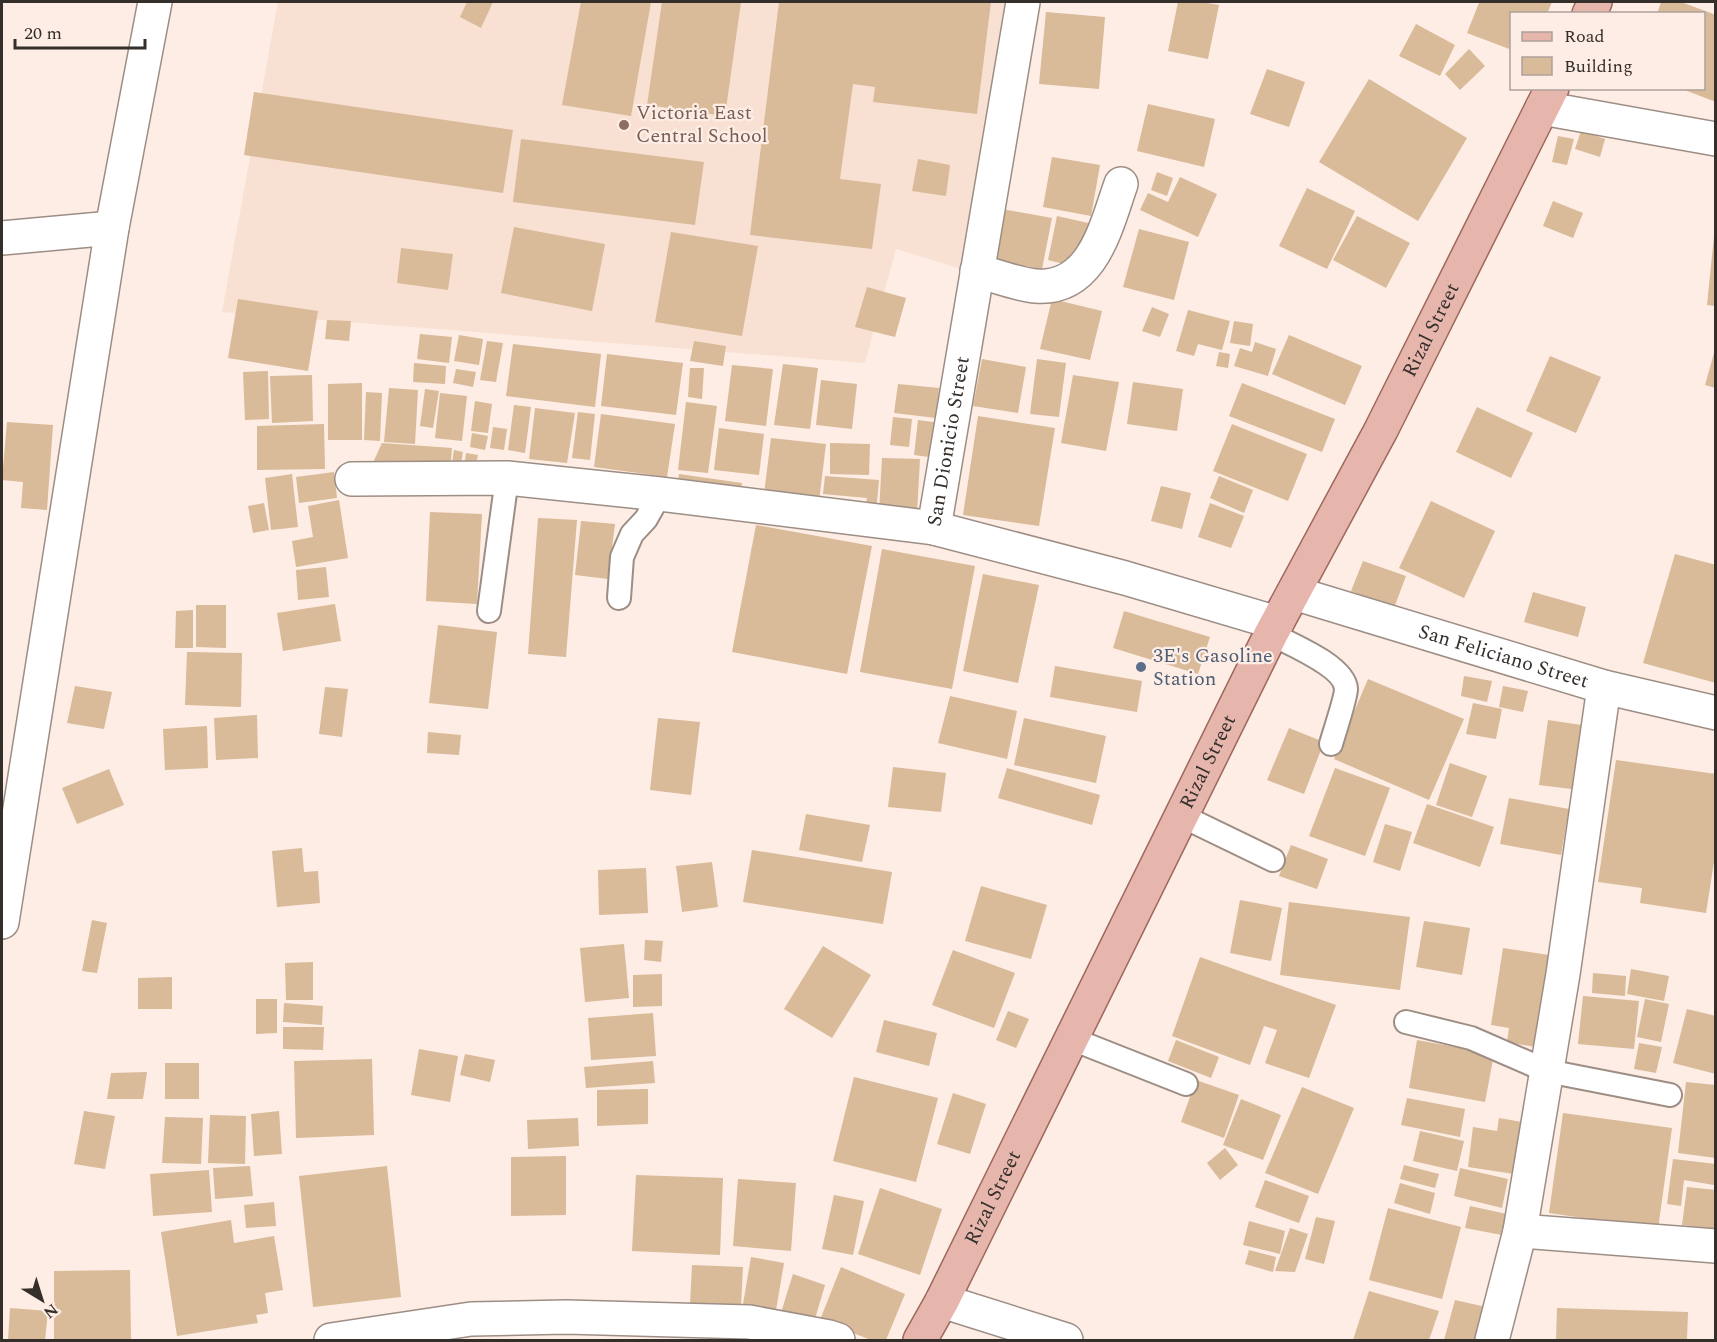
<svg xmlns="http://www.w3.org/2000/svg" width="1717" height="1342" viewBox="0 0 1717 1342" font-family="Spectral,serif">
	<rect width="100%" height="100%" fill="#fdede4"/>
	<path fill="#f8e1d3" d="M278,2h735l-45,269 -72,-22 -31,114 -643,-51z"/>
	<g fill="#d9ba99">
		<path d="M467,2h26l-12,26 -21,-11z"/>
		<path d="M581,2h70l-20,114 -69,-11z"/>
		<path d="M662,2h79l-16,114 -78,-11z"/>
		<path d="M779,2h212l-14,112 -104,-12 2,-15 -22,-3 -13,95 41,5 -9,65 -122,-14z"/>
		<path d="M1178,2h23l18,3 -11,54 -40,-8z"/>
		<path d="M1475,2h77l-5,12h-35v36l-45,-17 12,-30z"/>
		<path d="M1661,2h20l35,13v87l-34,-13 22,-1v-74h-47z"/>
		<path d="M1046,12l59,5 -6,72 -60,-5z"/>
		<path d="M1416,24l39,21 -15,31 -41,-20z"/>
		<path d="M1469,49l16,17 -25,24 -15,-16z"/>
		<path d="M1267,69l38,13 -16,45 -39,-13z"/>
		<path d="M1369,79l98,59 -49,83 -99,-59z"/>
		<path d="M254,92l259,38 -10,63 -259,-38z"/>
		<path d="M1148,104l67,15 -11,48 -67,-16z"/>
		<path d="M1581,131l24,8 -5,18 -25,-8z"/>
		<path d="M1558,136l16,3 -7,26 -15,-3z"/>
		<path d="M521,139l183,23 -9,63 -182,-23z"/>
		<path d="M1052,157l48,8 -9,51 -48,-9z"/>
		<path d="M918,159l32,6 -4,31 -34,-5z"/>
		<path d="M1157,172l16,6 -6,18 -16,-6z"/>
		<path d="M1180,177l37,17 -19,43 -58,-27 8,-17 20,9z"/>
		<path d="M1307,188l48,23 -28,58 -48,-23z"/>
		<path d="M1553,201l30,12 -10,25 -30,-12z"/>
		<path d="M1002,209l50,9 -10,51 -50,-9z"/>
		<path d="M1057,216l36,8 -13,44 -32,-8z"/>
		<path d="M1357,216l53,27 -24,45 -53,-28z"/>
		<path d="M514,227l91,17 -13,67 -91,-18z"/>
		<path d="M1139,229l50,13 -15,58 -51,-13z"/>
		<path d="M671,232l87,14 -16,90 -87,-14z"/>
		<path d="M1714,236h2v70l-9,-1z"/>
		<path d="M401,248l52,6 -5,36 -51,-7z"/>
		<path d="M867,287l39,11 -11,39 -40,-10z"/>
		<path d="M238,299l80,12 -10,60 -80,-13z"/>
		<path d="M1052,299l50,12 -12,49 -50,-11z"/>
		<path d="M1152,307l17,7 -9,23 -18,-6z"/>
		<path d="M1188,310l42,11 -8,29 -24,-6 -4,12 -18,-5z"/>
		<path d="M327,320l24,1 -2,20 -24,-2z"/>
		<path d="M1234,321l19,3 -3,22 -20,-3z"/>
		<path d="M420,334l32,3 -3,26 -32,-4z"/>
		<path d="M459,335l24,4 -4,26 -25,-4z"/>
		<path d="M1289,335l73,31 -17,39 -73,-31z"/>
		<path d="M487,341l16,2 -7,39 -16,-2z"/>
		<path d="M694,341l32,5 -3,20 -33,-5z"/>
		<path d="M1255,342l21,7 -8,27 -34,-10 6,-18 12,4z"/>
		<path d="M513,344l88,10 -6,53 -89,-11z"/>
		<path d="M1219,352l11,2 -2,14 -12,-2z"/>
		<path d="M1714,353h2v35l-11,-3z"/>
		<path d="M607,354l76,9 -7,52 -75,-9z"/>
		<path d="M1550,356l51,21 -25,56 -50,-22z"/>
		<path d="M982,359l44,8 -8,46 -45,-7z"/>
		<path d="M1037,359l29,4 -7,54 -29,-3z"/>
		<path d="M414,363l32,3 -1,18 -32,-2z"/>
		<path d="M783,364l35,4 -8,61 -36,-4z"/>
		<path d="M732,365l41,4 -7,57 -41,-5z"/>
		<path d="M690,368h14l-2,31 -14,-2z"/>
		<path d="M456,369l20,3 -3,15 -20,-4z"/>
		<path d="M268,371l1,48 -24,1 -2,-48z"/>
		<path d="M312,375l1,46 -41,2 -2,-47z"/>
		<path d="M1073,375l46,7 -13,69 -45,-8z"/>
		<path d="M821,380l36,4 -5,45 -36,-4z"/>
		<path d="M1133,382l50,7 -6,42 -50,-7z"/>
		<path d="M362,383v57h-34v-56z"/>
		<path d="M1242,383l93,36 -13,33 -93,-36z"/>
		<path d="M898,384l41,4 -3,30 -42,-5z"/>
		<path d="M389,388l29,2 -3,54 -31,-2z"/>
		<path d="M425,389l14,2 -6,37 -13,-2z"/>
		<path d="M366,392l16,1 -2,48 -16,-1z"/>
		<path d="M440,393l27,3 -5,45 -27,-3z"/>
		<path d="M475,401l17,3 -4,29 -17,-2z"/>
		<path d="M686,402l31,4 -9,67 -30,-3z"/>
		<path d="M514,405l17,2 -6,46 -17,-3z"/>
		<path d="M1477,407l56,26 -22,45 -55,-26z"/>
		<path d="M535,408l40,5 -8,50 -38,-4z"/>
		<path d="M578,412l17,2 -5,46 -18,-2z"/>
		<path d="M601,414l74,10 -8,53 -73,-10z"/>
		<path d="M978,416l77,12 -16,98 -76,-11z"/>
		<path d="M893,417l19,2 -3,28 -19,-2z"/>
		<path d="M918,420l23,3 -5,35 -22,-3z"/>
		<path d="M7,422l46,3 -6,85 -26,-2 2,-26 -21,-2z"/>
		<path d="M324,424l1,45 -68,1v-44z"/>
		<path d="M1232,424l75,30 -19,47 -75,-30z"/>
		<path d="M493,427l14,2 -3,21 -14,-2z"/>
		<path d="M719,428l45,6 -5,41 -45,-5z"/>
		<path d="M472,433l16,3 -3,14 -15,-3z"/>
		<path d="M771,438l55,6 -7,57 -55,-7z"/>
		<path d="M382,443l70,5 -2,24 -79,-5z"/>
		<path d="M830,443l40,1 -1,31 -39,-1z"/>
		<path d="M454,450l9,2 -3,18 -9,-1z"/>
		<path d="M466,453l12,2 -3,14 -11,-1z"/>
		<path d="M882,458l38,1 -3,55 -38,-2z"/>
		<path d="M334,472l3,26 -38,5 -3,-26z"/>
		<path d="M292,474l6,53 -27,3 -6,-52z"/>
		<path d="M679,474l63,9 -2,17 -64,-9z"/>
		<path d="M825,476l54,4 -3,33 -11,-1 2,-14 -44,-4z"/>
		<path d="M1219,476l34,14 -9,23 -34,-15z"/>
		<path d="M1161,486l30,7 -9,36 -31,-8z"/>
		<path d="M339,500l9,58 -52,9 -4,-26 21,-4 -5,-31z"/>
		<path d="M1431,501l64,30 -31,67 -65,-30z"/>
		<path d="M264,503l5,27 -16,3 -5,-27z"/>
		<path d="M1210,503l34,13 -13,32 -33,-11z"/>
		<path d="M430,512l52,2 -5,90 -51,-3z"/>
		<path d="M538,518l39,2 -11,137 -38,-3z"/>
		<path d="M581,521l34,3 -7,55 -33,-4z"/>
		<path d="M756,525l116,21 -25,128 -115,-22z"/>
		<path d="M882,549l93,17 -23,123 -92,-17z"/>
		<path d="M1675,554l41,11v118l-73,-20z"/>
		<path d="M1363,561l43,15 -12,32 -43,-17z"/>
		<path d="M326,567l3,30 -31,3 -2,-30z"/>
		<path d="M983,574l56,11 -21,98 -55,-12z"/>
		<path d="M1533,592l53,15 -8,30 -54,-15z"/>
		<path d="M335,604l6,37 -58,10 -6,-38z"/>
		<path d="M196,605h30v43l-30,-1z"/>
		<path d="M193,610v38h-18l1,-37z"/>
		<path d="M1124,611l86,26 -12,37 -85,-26z"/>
		<path d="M438,625l59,7 -9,77 -59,-6z"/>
		<path d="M187,652l55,1 -1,54 -56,-2z"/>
		<path d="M1055,666l87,15 -5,31 -87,-15z"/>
		<path d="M1464,676l28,5 -5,21 -26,-6z"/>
		<path d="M1368,679l96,40 -35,81 -95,-41z"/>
		<path d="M75,686l37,6 -8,37 -37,-6z"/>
		<path d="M1503,686l25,5 -5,21 -24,-5z"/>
		<path d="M325,687l23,2 -6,48 -23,-3z"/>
		<path d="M950,696l67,15 -10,48 -69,-16z"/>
		<path d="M1473,703l29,6 -6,30 -30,-5z"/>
		<path d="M257,715l1,43 -42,2 -2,-42z"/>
		<path d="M658,718l42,4 -9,73 -41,-5z"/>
		<path d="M1024,718l82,18 -10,47 -82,-18z"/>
		<path d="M1548,720l40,6 -9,64 -40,-5z"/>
		<path d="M207,726l1,42 -43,2 -2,-41z"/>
		<path d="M1289,728l35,14 -20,52 -37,-14z"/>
		<path d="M428,732l33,3 -2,20 -32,-2z"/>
		<path d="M1616,760l100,14v75l-10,64 -66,-10 2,-15 -44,-6z"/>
		<path d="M1450,763l37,13 -15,41 -36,-12z"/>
		<path d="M893,767l53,6 -5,39 -53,-5z"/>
		<path d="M1007,768l93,27 -8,30 -94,-27z"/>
		<path d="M1335,768l55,20 -25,68 -56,-20z"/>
		<path d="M109,769l15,36 -47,19 -15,-36z"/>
		<path d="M1509,798l60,11 -8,46 -61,-11z"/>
		<path d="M1427,804l67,23 -14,40 -67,-24z"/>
		<path d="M806,814l64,11 -8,37 -63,-12z"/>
		<path d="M1385,824l27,8 -12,39 -27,-9z"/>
		<path d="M1291,845l37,14 -11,30 -38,-13z"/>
		<path d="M302,848l2,24 14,-1 2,32 -43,4 -5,-56z"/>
		<path d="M752,850l140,22 -9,52 -140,-22z"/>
		<path d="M712,862l6,45 -36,5 -6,-46z"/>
		<path d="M646,868l2,45 -49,2 -1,-45z"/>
		<path d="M981,886l66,19 -16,54 -66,-18z"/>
		<path d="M1240,900l42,8 -11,53 -41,-8z"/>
		<path d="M1289,902l121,15 -10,73 -120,-15z"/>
		<path d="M92,920l15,3 -10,50 -15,-2z"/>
		<path d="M1424,921l46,7 -8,47 -46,-8z"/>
		<path d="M645,940l18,1 -2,21 -17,-2z"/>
		<path d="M624,944l5,54 -44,4 -5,-54z"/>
		<path d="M823,946l48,29 -39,63 -48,-29z"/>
		<path d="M1503,948l46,7 -14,92 -28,-5 2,-14 -18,-3z"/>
		<path d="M953,950l62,23 -21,55 -62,-23z"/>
		<path d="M1200,957l136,48 -27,73 -44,-15 12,-33 -13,-4 -14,39 -78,-29z"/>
		<path d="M313,962v38h-27l-1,-37z"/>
		<path d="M1631,969l38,7 -5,25 -37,-7z"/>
		<path d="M1593,973l33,3 -1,20 -33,-3z"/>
		<path d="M662,974v32l-29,1v-32z"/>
		<path d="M172,977v32h-34v-31z"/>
		<path d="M1583,996l56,5 -5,48 -56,-5z"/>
		<path d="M256,999h21v34l-21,1z"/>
		<path d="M1645,999l24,5 -8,38 -24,-5z"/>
		<path d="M284,1003l39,3 -1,19 -39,-3z"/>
		<path d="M1687,1009l29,7v58l-43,-11z"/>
		<path d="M1008,1011l21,8 -13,29 -20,-8z"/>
		<path d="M653,1013l3,43 -65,4 -3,-42z"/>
		<path d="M884,1020l53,13 -8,33 -53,-14z"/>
		<path d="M283,1027h41l-1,23 -40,-1z"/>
		<path d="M1176,1040l43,17 -8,21 -43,-17z"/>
		<path d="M1417,1040l77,14 -9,48 -76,-14z"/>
		<path d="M1639,1043l23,4 -6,26 -22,-4z"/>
		<path d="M419,1049l39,7 -8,46 -39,-7z"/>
		<path d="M465,1054l30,6 -5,22 -30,-7z"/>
		<path d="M372,1059l2,76 -78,3 -2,-77z"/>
		<path d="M653,1061l2,22 -69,5 -2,-21z"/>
		<rect x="165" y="1063" width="34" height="36"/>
		<path d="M147,1072l-4,27h-36l4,-26z"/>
		<path d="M854,1077l84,21 -22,84 -83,-21z"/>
		<path d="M1196,1080l43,15 -15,43 -43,-16z"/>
		<path d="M1686,1082l30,3v73l-38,-5z"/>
		<path d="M1302,1087l52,21 -36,86 -53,-21z"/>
		<path d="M648,1089v35l-51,2v-36z"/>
		<path d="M953,1093l33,11 -16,50 -33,-10z"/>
		<path d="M1407,1098l58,11 -5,28 -59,-12z"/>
		<path d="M1241,1099l40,16 -18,45 -40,-15z"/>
		<path d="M84,1111l31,5 -10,53 -31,-5z"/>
		<path d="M279,1111l3,43 -28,2 -3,-42z"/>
		<path d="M1563,1113l109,15 -14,101 -109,-16z"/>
		<path d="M210,1115l36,1 -1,48 -37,-1z"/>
		<path d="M165,1117l38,1 -2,46 -39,-1z"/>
		<path d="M578,1118l1,28 -51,3 -1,-29z"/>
		<path d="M1499,1118l23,4 -8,52 -46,-7 5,-40 24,4z"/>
		<path d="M1420,1131l44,10 -7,30 -44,-10z"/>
		<path d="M1225,1148l13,17 -18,15 -13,-17z"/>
		<path d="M566,1156v59l-55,1v-59z"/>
		<path d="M1673,1159l43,5 -2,21 -30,-5 -3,26 -14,-2z"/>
		<path d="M1404,1165l35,9 -4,14 -35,-9z"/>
		<path d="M250,1166l3,30 -38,3 -2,-31z"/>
		<path d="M387,1166l14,131 -88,10 -14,-131z"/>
		<path d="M1460,1168l48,11 -6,29 -48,-12z"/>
		<path d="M209,1170l3,42 -59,4 -3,-42z"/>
		<path d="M636,1175l87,3 -3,77 -88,-4z"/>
		<path d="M738,1179l58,4 -5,68 -58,-5z"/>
		<path d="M1265,1180l44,16 -10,27 -44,-16z"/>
		<path d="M1400,1183l35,10 -5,21 -36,-11z"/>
		<path d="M1687,1187l29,3v39l-34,-4z"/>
		<path d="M880,1188l62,21 -22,66 -62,-21z"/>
		<path d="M834,1195l30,6 -11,54 -31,-6z"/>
		<path d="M274,1202l2,24 -30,2 -2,-23z"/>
		<path d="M1470,1206l37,8 -5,21 -37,-7z"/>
		<path d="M1388,1208l73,19 -19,72 -73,-19z"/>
		<path d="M1316,1217l19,4 -11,43 -19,-5z"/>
		<path d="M231,1220l3,23 40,-7 9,54 -18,3 3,20 -12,2 2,8 -81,13 -16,-104z"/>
		<path d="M1249,1221l36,10 -5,23 -37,-9z"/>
		<path d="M1290,1228l18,6 -13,38 -20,-1z"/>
		<path d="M1249,1250l27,7 -3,15 -28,-8z"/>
		<path d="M751,1257l33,6 -9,53 -33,-6z"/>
		<path d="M692,1265l51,2 -2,40 -51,-2z"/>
		<path d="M841,1267l64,27 -19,46h-15l-51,-20z"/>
		<path d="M130,1270l1,70h-77v-69z"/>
		<path d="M793,1274l32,11 -13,44 -33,-10z"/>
		<path d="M1369,1291l70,20 -10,29h-76z"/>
		<path d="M1455,1300l31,7 -8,33h-34z"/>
		<path d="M10,1308l38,3 -3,29h-37z"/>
		<path d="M1557,1308l131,4 -1,28h-131z"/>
	</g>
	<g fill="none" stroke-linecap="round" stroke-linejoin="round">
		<defs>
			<g id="service">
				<path d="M619,598l3,-41 10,-23 14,-15 14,-25"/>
				<path d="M489,611l18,-133"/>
				<path d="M1271,634c19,10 74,32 75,55 0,9 -12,44 -15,55"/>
				<path d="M1182,816l91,44"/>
				<path d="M1406,1022l65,16 76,33 123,24"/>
				<path d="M1072,1039l114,45"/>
			</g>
			<g id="minor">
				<path d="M1542,108l174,31"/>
				<path d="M2,238l110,-10"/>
				<path d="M977,271c17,4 42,14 59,15 57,4 70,-60 85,-102"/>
				<path d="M352,479l155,-1 153,16 274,34 191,50 152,45"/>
				<path id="s1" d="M934,528l89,-526"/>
				<path id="s2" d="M1294,593l310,94 112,26"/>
				<path d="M2,922l110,-694 43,-226"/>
				<path d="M1520,1231l196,15"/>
				<path d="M942,1301l124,39"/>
				<path d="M331,1340l140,-21 95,-2 183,5 80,15 9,3"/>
				<path d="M1492,1340l28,-109 43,-257 41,-287"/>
			</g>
			<g id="primary">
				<path d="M1589,14l6,-12"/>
				<path id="s3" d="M920,1340l22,-39 329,-667 110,-204 171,-342"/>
			</g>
		</defs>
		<use href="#service" stroke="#9d8e85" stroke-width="26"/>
		<use href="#minor" stroke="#9d8e85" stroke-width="36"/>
		<use href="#primary" stroke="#9d675c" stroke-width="36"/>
		<use href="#service" stroke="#fff" stroke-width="22"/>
		<use href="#minor" stroke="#fff" stroke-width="33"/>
		<use href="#primary" stroke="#e6b6ad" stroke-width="33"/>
	</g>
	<circle fill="#8d6e63" stroke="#fdede4" stroke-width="2" cx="624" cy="125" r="6"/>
	<circle fill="#5c6f8a" stroke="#fdede4" stroke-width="2" cx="1141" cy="667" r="6"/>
	<g text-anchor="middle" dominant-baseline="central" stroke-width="4.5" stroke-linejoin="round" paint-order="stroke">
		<g font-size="20" fill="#785e54" stroke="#fdede4" text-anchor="start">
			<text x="636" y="113">Victoria East<tspan x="636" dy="23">Central School</tspan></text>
		</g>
		<g font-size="20" fill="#352f2b" stroke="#fdede4">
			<text stroke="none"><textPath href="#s3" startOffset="1132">Rizal Street</textPath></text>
			<text stroke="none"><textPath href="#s1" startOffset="88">San Dionicio Street</textPath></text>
			<text stroke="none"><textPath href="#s2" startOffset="219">San Feliciano Street</textPath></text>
			<text stroke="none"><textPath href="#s3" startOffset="646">Rizal Street</textPath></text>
			<text stroke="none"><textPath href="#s3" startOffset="160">Rizal Street</textPath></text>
		</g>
		<g font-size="20" fill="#4e5e75" stroke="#fdede4" text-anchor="start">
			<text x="1153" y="656">3E's Gasoline<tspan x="1153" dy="23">Station</tspan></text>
		</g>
	</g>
	<rect width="1717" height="1342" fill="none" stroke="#352f2b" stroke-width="6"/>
	<rect x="1510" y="12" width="195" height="78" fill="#fdede4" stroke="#ada19a" stroke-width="1.5"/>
	<rect x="1522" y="32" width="30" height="9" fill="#e6b6ad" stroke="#ada19a" stroke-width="1.5"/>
	<text x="1564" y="42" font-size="18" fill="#352f2b">Road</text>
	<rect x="1522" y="57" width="30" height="18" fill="#d9ba99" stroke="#ada19a" stroke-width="1.5"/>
	<text x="1564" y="72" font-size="18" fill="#352f2b">Building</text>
	<g transform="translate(42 1300) rotate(142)" stroke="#fdede4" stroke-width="4.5" paint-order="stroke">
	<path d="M0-4.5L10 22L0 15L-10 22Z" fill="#352f2b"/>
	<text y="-9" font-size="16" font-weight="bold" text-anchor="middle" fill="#352f2b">N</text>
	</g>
	<path d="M15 39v9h130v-9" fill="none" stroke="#352f2b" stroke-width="3"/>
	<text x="24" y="39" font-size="18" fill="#352f2b" stroke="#fdede4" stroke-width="4.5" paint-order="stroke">20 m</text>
</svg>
